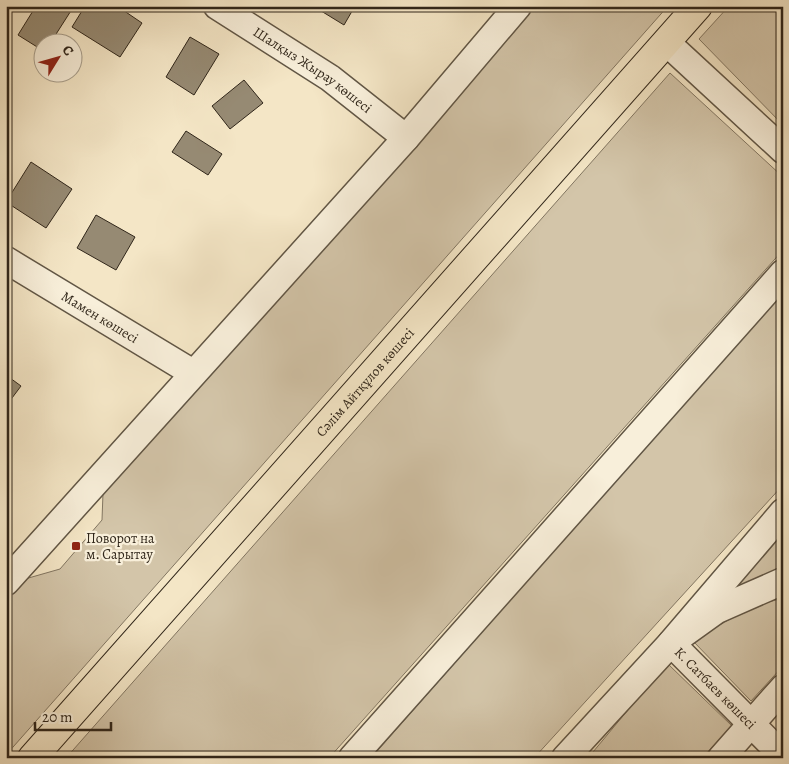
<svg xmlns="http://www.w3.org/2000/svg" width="789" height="764" viewBox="0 0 789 764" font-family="Alegreya,serif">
	<rect width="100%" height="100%" fill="#f4e6c6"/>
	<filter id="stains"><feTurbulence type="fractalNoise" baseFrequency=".004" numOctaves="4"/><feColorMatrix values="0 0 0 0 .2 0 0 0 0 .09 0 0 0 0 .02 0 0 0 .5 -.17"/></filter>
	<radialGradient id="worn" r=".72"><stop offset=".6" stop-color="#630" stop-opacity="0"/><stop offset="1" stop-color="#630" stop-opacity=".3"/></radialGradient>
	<g fill="#d3c5a9" stroke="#827662">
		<path d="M532,6h136l-662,749v-155l19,-21 35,-10 42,-49 1,-27z"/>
		<path d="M729,6h54v119l-84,-86z"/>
		<path d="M670,73l113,104v73l-454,508h-263z"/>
		<path d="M783,291v194l-249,273h-163z"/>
		<path d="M783,532v39l-52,20z"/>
		<path d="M783,598v68l-32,35 -59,-61 62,-34z"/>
		<path d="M667,663l65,63 -30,32h-114z"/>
	</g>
	<g fill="#968a73" stroke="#30261a">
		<path d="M36,6h38l-23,36h-9v8l-24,-15z"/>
		<path d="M85,6h32l25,17 -22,34 -48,-30z"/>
		<path d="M313,6h42l-11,19z"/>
		<path d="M190,37l29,17 -25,41 -28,-18z"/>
		<path d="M244,80l19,23 -33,26 -18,-23z"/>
		<path d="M186,131l36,23 -14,21 -36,-23z"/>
		<path d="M31,162l41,27 -26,39 -40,-26z"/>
		<path d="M96,215l39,22 -19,33 -39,-22z"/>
		<path d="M6,375l15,11 -15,20z"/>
	</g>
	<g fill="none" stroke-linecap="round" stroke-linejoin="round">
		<defs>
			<g id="minor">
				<path id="s1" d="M217,6l113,72 76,60"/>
				<path d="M666,42l117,108"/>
				<path id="s2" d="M6,260l187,113"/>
				<path id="s3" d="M783,581l-66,29 -46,33 112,113"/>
				<path d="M6,582l400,-444 112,-132"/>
				<path d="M352,758l431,-485"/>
				<path d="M565,758l106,-115 112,-131"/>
				<path d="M721,758l62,-70"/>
			</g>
			<g id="highway">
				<path id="s4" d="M32,758l666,-752"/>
			</g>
		</defs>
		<use href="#minor" stroke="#615645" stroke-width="29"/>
		<use href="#highway" stroke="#30261a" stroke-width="30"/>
		<use href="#minor" stroke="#f8efda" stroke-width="26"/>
		<use href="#highway" stroke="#f4e6c6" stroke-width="28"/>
	</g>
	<rect fill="#8f2418" stroke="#f8efda" stroke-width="2" x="71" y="541" width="10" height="10" rx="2.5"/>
	<g text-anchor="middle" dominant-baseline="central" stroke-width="4.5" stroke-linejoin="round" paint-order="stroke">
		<g font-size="14" fill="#30261a" stroke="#f8efda">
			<text stroke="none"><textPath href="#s1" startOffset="115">Шалқыз Жырау көшесі</textPath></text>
			<text stroke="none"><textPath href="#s2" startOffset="110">Мамен көшесі</textPath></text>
			<text stroke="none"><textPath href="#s4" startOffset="502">Сәлім Айтқұлов көшесі</textPath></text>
			<text stroke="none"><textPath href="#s3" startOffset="192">К. Сатбаев көшесі</textPath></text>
		</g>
		<g font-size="14" fill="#30261a" stroke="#f8efda" text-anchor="start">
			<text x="86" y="538">Поворот на<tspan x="86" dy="16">м. Сарытау</tspan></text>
		</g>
	</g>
	<rect width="789" height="764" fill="none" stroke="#f4e6c6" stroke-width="25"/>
	<rect x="8" y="8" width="774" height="749" fill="none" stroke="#30261a" stroke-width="2.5"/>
	<rect x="12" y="12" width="764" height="739" fill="none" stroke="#30261a"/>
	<g transform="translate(58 58) rotate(53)"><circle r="24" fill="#f8efda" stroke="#a89f8d"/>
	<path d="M0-4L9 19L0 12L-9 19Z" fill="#8f2418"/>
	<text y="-8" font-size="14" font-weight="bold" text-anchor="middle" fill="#30261a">С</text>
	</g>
	<path d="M35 722v8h76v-8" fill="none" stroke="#30261a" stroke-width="2.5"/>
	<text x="42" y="722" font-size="15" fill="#30261a" stroke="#f8efda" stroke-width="4" paint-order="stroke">20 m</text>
	<rect width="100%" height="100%" filter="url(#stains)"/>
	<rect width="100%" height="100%" fill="url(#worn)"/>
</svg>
